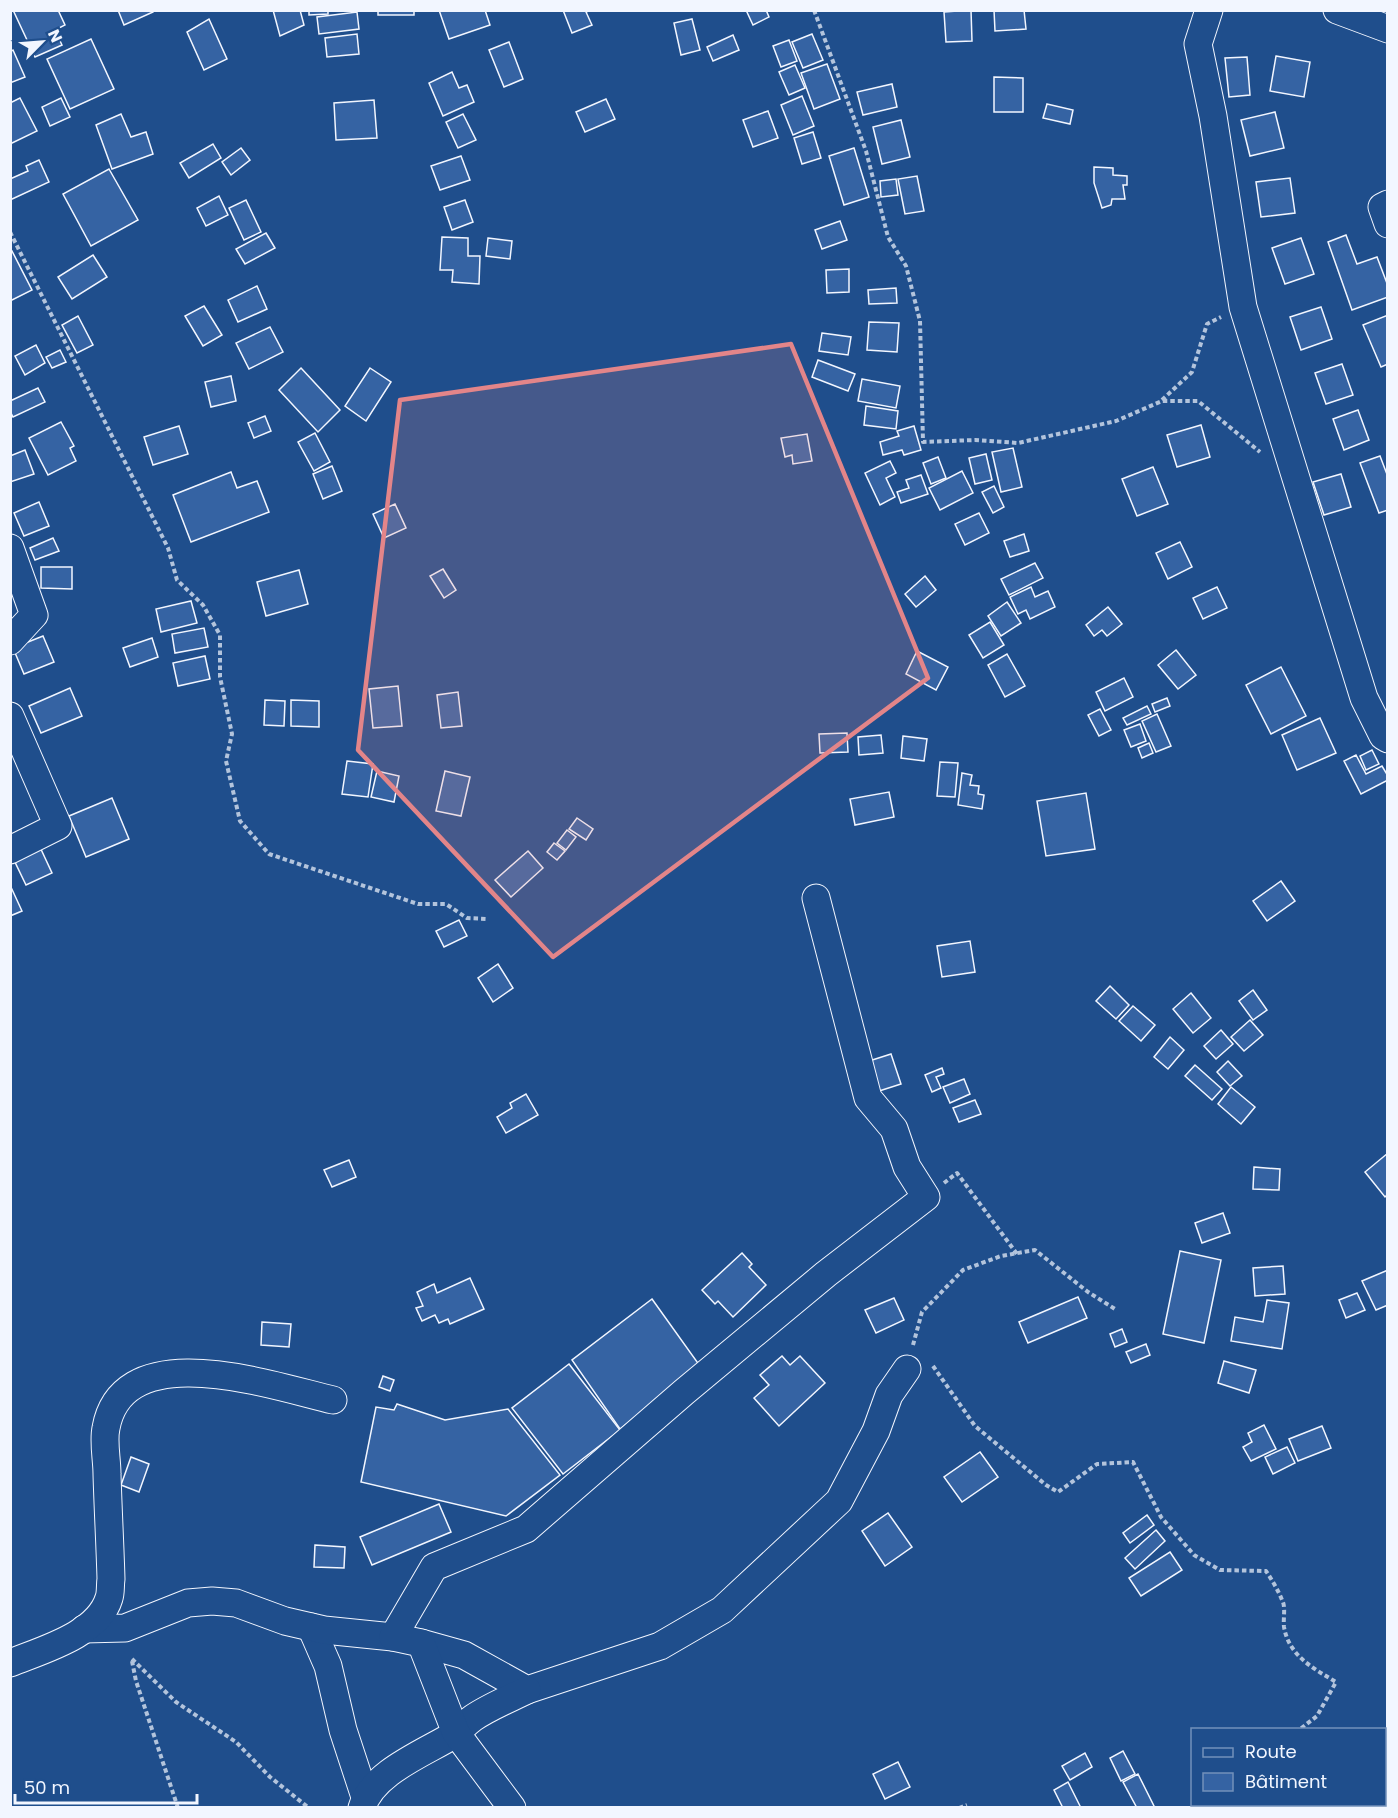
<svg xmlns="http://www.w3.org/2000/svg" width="1398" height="1818" viewBox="0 0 1398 1818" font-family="Poppins,sans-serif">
	<rect width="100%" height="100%" fill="#1f4e8c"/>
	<g fill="#3563a3" stroke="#f2f6ff" stroke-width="1.5">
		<path d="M13,10h45l7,15 -10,5 7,15 -27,12z"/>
		<path d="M118,10h35v2l-29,13z"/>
		<path d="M273,10h27l4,15 -24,11z"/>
		<path d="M309,10h19v4l-19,1z"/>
		<rect x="378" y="10" width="36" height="5"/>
		<path d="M439,10h46l5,15 -41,14z"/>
		<path d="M563,10h28l-5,2 6,13 -20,8z"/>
		<path d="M746,10h20l3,7 -16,8z"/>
		<path d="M971,10l1,31 -26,1 -2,-30z"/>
		<path d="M994,10h30l2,19 -31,2z"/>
		<path d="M357,12l2,17 -40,5 -2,-17z"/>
		<path d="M209,19l18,40 -23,11 -17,-38z"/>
		<path d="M692,19l8,31 -19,5 -7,-32z"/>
		<path d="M357,34l2,20 -32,3 -2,-19z"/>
		<path d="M812,34l11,26 -20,8 -11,-26z"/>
		<path d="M733,35l6,15 -26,11 -6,-14z"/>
		<path d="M91,39l23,50 -44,20 -23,-50z"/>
		<path d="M789,40l8,21 -16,6 -8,-21z"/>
		<path d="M509,42l14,37 -19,8 -15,-37z"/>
		<path d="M13,50l12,27 -15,6v-31z"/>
		<path d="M1276,56l34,6 -6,35 -34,-6z"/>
		<path d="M1247,57l3,38 -21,2 -4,-39z"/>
		<path d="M827,64l13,35 -26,10 -13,-36z"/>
		<path d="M795,65l10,23 -16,7 -10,-23z"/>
		<path d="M452,72l7,16 8,-3 7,17 -31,14 -14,-33z"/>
		<path d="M994,77l29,1v34h-29z"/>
		<path d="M892,84l5,23 -34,8 -6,-23z"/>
		<path d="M802,96l12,30 -21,9 -12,-30z"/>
		<path d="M20,98l17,33 -27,13v-41z"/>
		<path d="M61,98l9,19 -20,9 -8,-19z"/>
		<path d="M606,99l9,20 -30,13 -9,-20z"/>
		<path d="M374,100l3,38 -41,2 -2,-37z"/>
		<path d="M1047,104l26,6 -3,14 -27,-6z"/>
		<path d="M768,111l10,27 -25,9 -10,-27z"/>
		<path d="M1275,112l9,36 -34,8 -9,-36z"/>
		<path d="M121,114l10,23 15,-5 7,22 -41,15 -16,-44z"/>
		<path d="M463,114l13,26 -18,8 -12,-26z"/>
		<path d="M901,120l9,37 -28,7 -9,-37z"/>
		<path d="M813,132l8,26 -19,6 -8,-26z"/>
		<path d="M213,144l8,14 -32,20 -9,-15z"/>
		<path d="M241,148l9,12 -19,15 -9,-13z"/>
		<path d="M854,148l15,49 -25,8 -15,-49z"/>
		<path d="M461,156l9,24 -30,10 -9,-24z"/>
		<path d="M39,160l10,22 -39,18v-21l18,-8 -2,-5z"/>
		<path d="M1094,167l19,1v7l14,1v9h-4l2,14h-13l-1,6 -9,3 -8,-25z"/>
		<path d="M109,169l29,51 -47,26 -28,-52z"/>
		<path d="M917,176l7,35 -19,3 -7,-35z"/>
		<path d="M1290,178l5,35 -34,4 -5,-35z"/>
		<path d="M896,179l2,16 -17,2 -1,-16z"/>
		<path d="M219,196l9,19 -22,11 -9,-18z"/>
		<path d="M246,200l15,32 -17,8 -15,-32z"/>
		<path d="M465,200l8,22 -21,8 -8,-23z"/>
		<path d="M840,221l7,19 -25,9 -7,-19z"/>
		<path d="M266,233l9,15 -30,16 -9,-15z"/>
		<path d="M1346,235l11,29 20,-7 11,29v11l-36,13 -24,-68z"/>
		<path d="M442,237l26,1v18h12l-1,28 -27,-2 1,-12h-13z"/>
		<path d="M488,238l24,3 -2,18 -24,-3z"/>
		<path d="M1301,238l13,36 -29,10 -13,-36z"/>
		<path d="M12,251l20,39 -22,11v-49z"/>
		<path d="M93,255l14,22 -35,22 -14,-22z"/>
		<path d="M849,269v23l-22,1 -1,-23z"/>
		<path d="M257,286l10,23 -29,13 -10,-22z"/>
		<path d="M896,288l1,15 -28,1 -1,-14z"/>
		<path d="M204,306l18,29 -19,11 -18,-30z"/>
		<path d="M1321,307l11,32 -31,11 -11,-33z"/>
		<path d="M1388,315v49l-7,3 -18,-42z"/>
		<path d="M78,316l15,29 -16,8 -15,-28z"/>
		<path d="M869,322l30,1 -2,29 -30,-2z"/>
		<path d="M270,327l13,25 -34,17 -13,-26z"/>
		<path d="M822,333l29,4 -3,18 -29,-4z"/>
		<path d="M36,345l9,18 -20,12 -10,-19z"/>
		<path d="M60,350l6,12 -14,6 -6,-11z"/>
		<path d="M818,360l37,14 -7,17 -36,-14z"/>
		<path d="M1342,364l11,31 -27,9 -11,-31z"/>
		<path d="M301,368l39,42 -22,22 -39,-42z"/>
		<path d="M370,368l21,14 -25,39 -21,-15z"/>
		<path d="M231,376l5,25 -25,6 -6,-25z"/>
		<path d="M862,379l38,7 -4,22 -38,-7z"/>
		<path d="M38,388l7,14 -32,15 -3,-6v-10z"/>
		<path d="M866,406l32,5 -2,18 -32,-4z"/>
		<path d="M1358,410l11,30 -25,10 -11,-31z"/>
		<path d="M265,416l6,15 -17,7 -6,-15z"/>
		<path d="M61,422l13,24 -4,2 6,13 -28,14 -19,-37z"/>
		<path d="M1201,425l9,32 -33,10 -10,-32z"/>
		<path d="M179,426l9,28 -35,11 -9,-28z"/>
		<path d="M914,426l7,24 -17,5 -2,-5 -19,5 -3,-13 19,-6 -2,-5z"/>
		<path d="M315,433l15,29 -16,9 -16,-29z"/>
		<path d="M807,434l5,27 -19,3 -1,-9 -7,2 -4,-19z"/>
		<path d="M1013,448l9,39 -21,5 -9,-40z"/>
		<path d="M25,450l9,24 -24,8v-26z"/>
		<path d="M986,454l6,26 -17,4 -6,-26z"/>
		<path d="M1380,456l8,21v33l-9,3 -19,-50z"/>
		<path d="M938,457l8,21 -15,6 -8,-21z"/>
		<path d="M890,461l6,12 -10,5 9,19 -15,8 -15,-32z"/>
		<path d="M332,466l10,25 -19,8 -10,-25z"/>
		<path d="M1153,467l15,37 -31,12 -15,-37z"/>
		<path d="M962,471l11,22 -33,17 -11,-22z"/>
		<path d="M231,472l6,16 20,-7 12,31 -78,30 -18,-47z"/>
		<path d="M1341,474l10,33 -27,8 -11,-33z"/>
		<path d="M921,475l7,19 -27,9 -4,-11 12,-4 -3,-8z"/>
		<path d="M994,486l10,21 -11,6 -11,-21z"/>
		<path d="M39,502l10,24 -25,10 -10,-23z"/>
		<path d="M395,504l11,24 -22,10 -11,-24z"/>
		<path d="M979,513l10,20 -24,12 -10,-21z"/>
		<path d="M1024,534l5,17 -19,6 -6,-16z"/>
		<path d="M53,538l6,13 -24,9 -5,-12z"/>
		<path d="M1180,542l12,25 -24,12 -12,-26z"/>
		<path d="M1035,563l8,15 -34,17 -8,-16z"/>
		<path d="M41,567h31v22l-31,-1z"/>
		<path d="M443,569l13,21 -12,8 -14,-22z"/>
		<path d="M299,570l9,34 -42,12 -9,-34z"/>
		<path d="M925,576l11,14 -20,17 -11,-13z"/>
		<path d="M1031,587l4,10 13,-6 7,16 -25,12 -4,-9 -8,4 -8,-17z"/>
		<path d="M1217,587l10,21 -24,11 -10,-21z"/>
		<path d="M191,601l6,22 -36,9 -5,-23z"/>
		<path d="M1007,602l14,21 -20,13 -13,-20z"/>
		<path d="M1108,607l14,17 -15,12 -5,-6 -8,6 -8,-11z"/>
		<path d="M990,622l14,23 -21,13 -14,-23z"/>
		<path d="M204,628l4,19 -33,6 -3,-19z"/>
		<path d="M43,636l11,26 -30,12 -11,-26z"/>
		<path d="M152,638l6,19 -28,10 -7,-19z"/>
		<path d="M1176,650l20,25 -18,14 -20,-24z"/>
		<path d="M917,651l31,16 -12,23 -30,-16z"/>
		<path d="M1007,654l18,32 -20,11 -17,-32z"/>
		<path d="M205,656l5,23 -32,7 -5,-23z"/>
		<path d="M1281,667l25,49 -35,18 -25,-49z"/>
		<path d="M1124,678l9,19 -28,14 -9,-19z"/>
		<path d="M398,686l4,40 -29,2 -4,-39z"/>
		<path d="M70,688l12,28 -41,17 -12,-27z"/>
		<path d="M458,692l4,34 -21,2 -4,-33z"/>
		<path d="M1167,698l3,8 -15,6 -3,-8z"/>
		<path d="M265,700l20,1 -1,25 -20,-1z"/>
		<path d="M291,700l28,1v26l-28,-1z"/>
		<path d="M1147,706l4,8 -24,11 -4,-7z"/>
		<path d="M1100,709l11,21 -12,6 -11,-21z"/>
		<path d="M1157,714l14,32 -15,6 -14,-31z"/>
		<path d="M1320,718l16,35 -39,17 -15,-35z"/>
		<path d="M1140,724l6,17 -15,6 -7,-17z"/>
		<path d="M847,733l1,19 -28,1 -1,-19z"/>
		<path d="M881,735l2,18 -24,2 -1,-18z"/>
		<path d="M903,736l24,3 -3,22 -23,-3z"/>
		<path d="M1149,743l4,10 -11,5 -4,-10z"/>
		<path d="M1372,750l7,14 -13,6 -6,-14z"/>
		<path d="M1356,755l10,19 16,-8 6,10v4l-27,14 -17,-33z"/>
		<path d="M347,761l26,3 -5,33 -26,-3z"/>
		<path d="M940,762l18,1 -3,34 -18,-1z"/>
		<path d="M377,771l22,5 -5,26 -23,-5z"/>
		<path d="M445,771l25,6 -9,39 -25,-5z"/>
		<path d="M962,773l10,2 -2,10 9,1 -1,8 6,1 -2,14 -24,-4z"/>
		<path d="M889,792l5,25 -39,8 -5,-26z"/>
		<path d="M1086,793l9,56 -49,7 -9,-55z"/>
		<path d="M112,798l17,41 -43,18 -17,-41z"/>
		<path d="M577,818l16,11 -7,11 -17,-11z"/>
		<path d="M567,830l9,7 -10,13 -9,-7z"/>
		<path d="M554,843l11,8 -8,9 -10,-8z"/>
		<path d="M39,845l13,28 -26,12 -13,-27z"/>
		<path d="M528,851l15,17 -32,29 -16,-17z"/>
		<path d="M1281,881l14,20 -28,20 -14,-20z"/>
		<path d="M10,885l12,26 -12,5z"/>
		<path d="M459,920l8,16 -23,11 -8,-16z"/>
		<path d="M970,941l5,31 -33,5 -5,-31z"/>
		<path d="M498,964l15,24 -20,14 -15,-24z"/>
		<path d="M1110,986l19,19 -13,14 -20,-18z"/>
		<path d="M1253,990l14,20 -14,10 -14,-19z"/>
		<path d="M1191,993l20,25 -18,15 -20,-24z"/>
		<path d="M1133,1006l22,19 -14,16 -22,-20z"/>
		<path d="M1250,1020l13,15 -19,16 -13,-14z"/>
		<path d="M1221,1030l12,14 -17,15 -12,-13z"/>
		<path d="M1170,1037l14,13 -16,19 -14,-12z"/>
		<path d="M891,1054l10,30 -25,8 -10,-30z"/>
		<path d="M1228,1061l14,15 -12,10 -13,-14z"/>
		<path d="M1195,1065l27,24 -10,11 -27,-24z"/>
		<path d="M942,1068l2,6 -8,3 5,11 -9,4 -7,-17z"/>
		<path d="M964,1079l6,15 -20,9 -7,-16z"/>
		<path d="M1231,1087l24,20 -14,17 -23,-20z"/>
		<path d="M526,1094l12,21 -32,18 -9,-16 15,-9 -2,-5z"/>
		<path d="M975,1100l6,14 -22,8 -6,-14z"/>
		<path d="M1388,1153v41l-3,3 -20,-25z"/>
		<path d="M349,1160l7,17 -24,10 -8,-17z"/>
		<path d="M1254,1167l26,2 -1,21 -26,-1z"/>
		<path d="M1223,1213l7,20 -28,10 -7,-20z"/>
		<path d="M1180,1251l41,9 -17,83 -41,-9z"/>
		<path d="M742,1253l10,11 -3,3 17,18 -33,32 -15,-16 -3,3 -13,-14z"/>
		<path d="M1283,1266l2,28 -30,2 -2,-28z"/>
		<path d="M1388,1270v35l-12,5 -14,-29z"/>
		<path d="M470,1278l14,31 -34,15 -2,-5 -9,4 -4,-8 -13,6 -6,-13 7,-2 -6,-14 17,-8 3,9z"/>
		<path d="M1357,1293l8,17 -19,8 -7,-18z"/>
		<path d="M1078,1297l9,21 -59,25 -9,-21z"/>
		<path d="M894,1298l10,22 -28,13 -11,-23z"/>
		<path d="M652,1299l48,67 -80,63 -48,-69z"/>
		<path d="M1267,1300l22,3 -7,46 -51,-8 4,-24 28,5z"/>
		<path d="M262,1322l29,2 -2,23 -28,-2z"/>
		<path d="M1122,1329l5,13 -12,5 -5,-13z"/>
		<path d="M1146,1344l4,11 -19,8 -5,-11z"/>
		<path d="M782,1356l8,9 10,-9 25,27 -46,43 -25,-28 15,-13 -9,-10z"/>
		<path d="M1224,1361l32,9 -7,23 -31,-10z"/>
		<path d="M569,1364l51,66 -57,44 -51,-66z"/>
		<path d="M383,1376l11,4 -4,11 -11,-4z"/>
		<path d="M397,1404l48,16 63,-11 52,66 -54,41 -145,-34 15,-75 18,3z"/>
		<path d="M1264,1425l12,24 -25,12 -8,-14 9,-5 -4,-9z"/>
		<path d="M1322,1426l9,22 -33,13 -9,-22z"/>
		<path d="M1287,1447l8,16 -22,11 -8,-17z"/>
		<path d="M980,1452l18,25 -36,25 -18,-25z"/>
		<path d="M131,1457l18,7 -10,28 -18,-7z"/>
		<path d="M439,1504l12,28 -79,33 -12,-28z"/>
		<path d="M888,1513l24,34 -27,19 -23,-35z"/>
		<path d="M1147,1515l7,10 -24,18 -7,-10z"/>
		<path d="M1156,1530l9,11 -30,28 -10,-11z"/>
		<path d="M315,1545l30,2 -1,21 -30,-1z"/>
		<path d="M1170,1552l12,18 -41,26 -12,-18z"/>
		<path d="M1123,1751l12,23 -14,7 -11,-23z"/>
		<path d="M1085,1753l7,14 -22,13 -8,-14z"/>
		<path d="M898,1762l12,25 -25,12 -12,-25z"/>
		<path d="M1138,1774l16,32 -3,2h-14l-14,-26z"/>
		<path d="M1068,1782l13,26h-18l-9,-18z"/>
	</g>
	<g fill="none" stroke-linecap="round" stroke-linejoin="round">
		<defs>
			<g id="minor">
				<path d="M1209,10l-11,34 15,72 30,191 121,391 19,38 5,3"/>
				<path d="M1337,10l51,19"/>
				<path d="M1388,204l-6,3 6,17"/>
				<path d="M10,548l24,67 -24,26"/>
				<path d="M10,716l48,110 -48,24"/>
				<path d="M311,1627l17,39 15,64 22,67"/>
				<path d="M84,1629l41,-1 63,-25 24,-2 24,2 49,18 39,9 69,7"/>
				<path d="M421,1643l43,12 63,35 133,-44 62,-36 117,-109 37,-70 13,-36 18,-26"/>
				<path d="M10,1663c32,-13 88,-28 99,-65 2,-6 1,-13 2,-19 -1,-35 -3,-70 -4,-105 0,-15 -4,-32 -1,-46 17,-94 167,-42 227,-28"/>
				<path d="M362,1808c10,-36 65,-56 93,-74 6,-5 11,-11 18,-16 16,-11 36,-19 54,-28"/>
				<path d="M512,1808l-56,-75 -35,-90 -28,-6 41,-70 92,-38 158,-137 142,-118 100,-77 -19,-30 -13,-38 -26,-31 -52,-200"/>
			</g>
		</defs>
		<use href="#minor" stroke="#f2f6ff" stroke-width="29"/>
		<g stroke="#b3c4dc" stroke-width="4" stroke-dasharray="4.5 3" stroke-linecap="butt">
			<path d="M814,10l52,141 22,86 18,29 14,55 3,121 52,-2 43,3 98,-22 46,-20h36l62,51"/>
			<path d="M10,232l158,316 9,32 26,25 17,30v42l12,57 -6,27 14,60 29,33 149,50h28l21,14 21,1"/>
			<path d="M1162,400l30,-28 15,-48 14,-7"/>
			<path d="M944,1183l13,-10 60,81"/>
			<path d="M913,1345l9,-33 41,-42 38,-14 34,-6 53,42 27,17"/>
			<path d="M933,1366l42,60 71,59 12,7 39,-28 36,-2 28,55 33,38 26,15 46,1c6,9 12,19 16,29 4,7 1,18 2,27 5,29 29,41 52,55l-19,34 -18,14"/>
			<path d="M132,1659l44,43 60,40 34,35 39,31"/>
			<path d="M132,1661l4,20 42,127"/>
			<path d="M1295,1804l1,4"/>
			<path d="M959,1808l8,-3"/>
		</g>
		<use href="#minor" stroke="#1f4e8c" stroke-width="27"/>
	</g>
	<path fill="#e38589" fill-opacity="0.2" stroke="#e38589" stroke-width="4.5" stroke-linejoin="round" d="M791,344l137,334 -375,279 -195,-207 42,-350z"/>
	<rect width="1398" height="1818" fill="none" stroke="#f2f6ff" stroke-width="24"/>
	<rect x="1191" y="1728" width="195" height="78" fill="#1f4e8c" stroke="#7391ba" stroke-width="1.5"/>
	<rect x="1203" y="1748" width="30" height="9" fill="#1f4e8c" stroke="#7391ba" stroke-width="1.5"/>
	<text x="1245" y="1758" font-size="18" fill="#f2f6ff">Route</text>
	<rect x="1203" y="1773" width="30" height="18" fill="#3563a3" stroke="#7391ba" stroke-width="1.5"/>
	<text x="1245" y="1788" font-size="18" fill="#f2f6ff">Bâtiment</text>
	<g transform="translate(42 42) rotate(65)" stroke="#1f4e8c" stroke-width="4.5" paint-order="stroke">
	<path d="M0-4.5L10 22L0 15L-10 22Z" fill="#f2f6ff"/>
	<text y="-9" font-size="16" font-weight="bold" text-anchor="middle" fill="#f2f6ff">N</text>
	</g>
	<path d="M15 1794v9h182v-9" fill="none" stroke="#f2f6ff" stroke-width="3"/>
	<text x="24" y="1794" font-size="18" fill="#f2f6ff" stroke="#1f4e8c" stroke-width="4.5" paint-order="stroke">50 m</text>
</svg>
